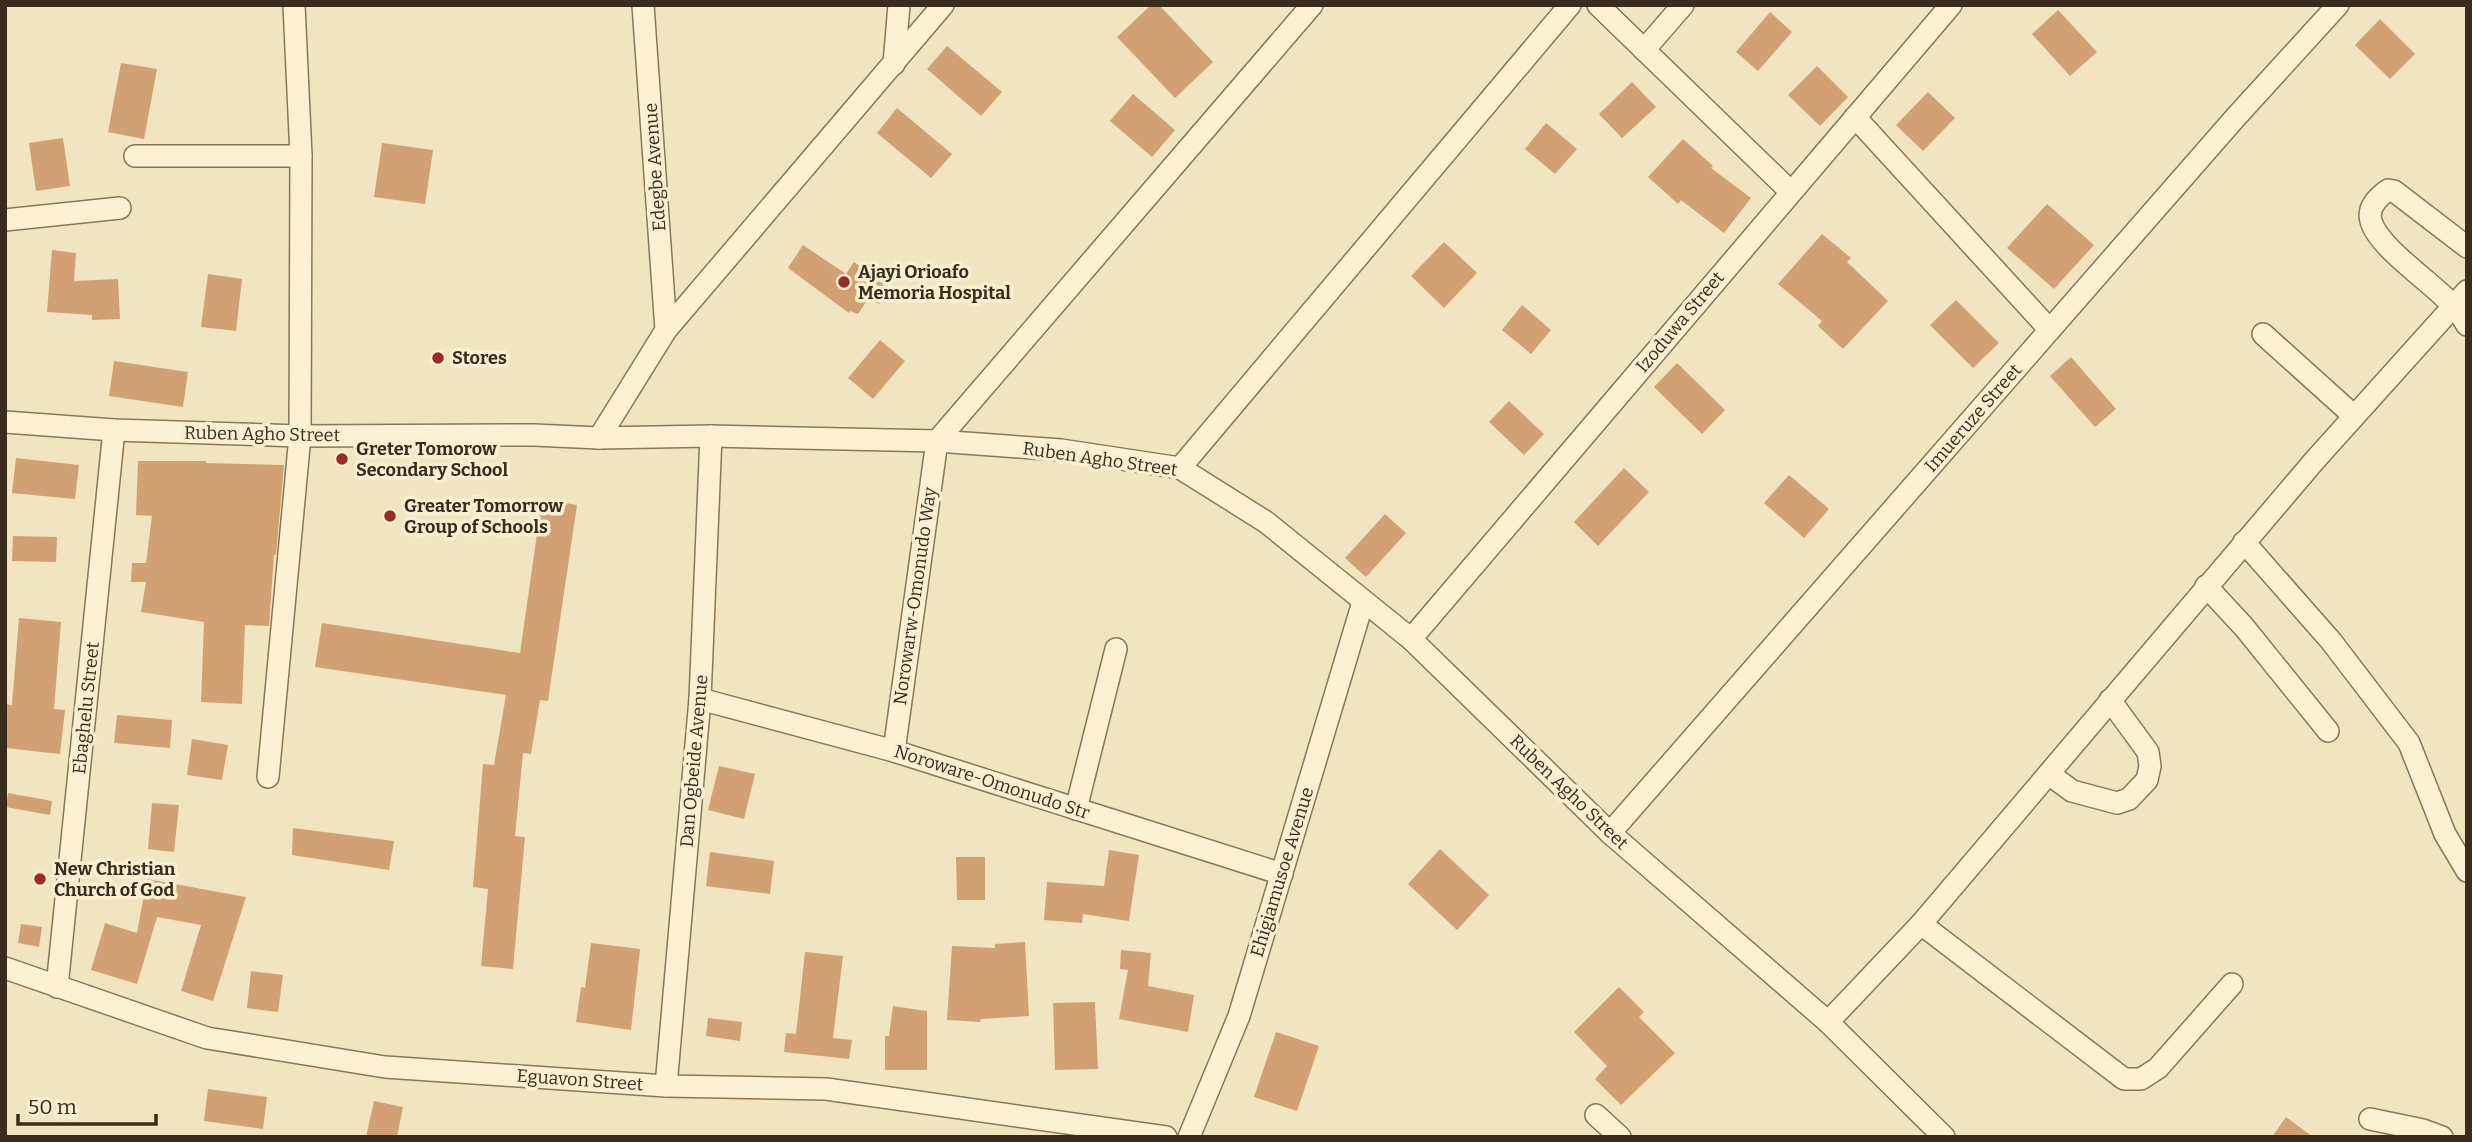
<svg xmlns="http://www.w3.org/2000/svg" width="2472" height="1142" viewBox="0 0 2472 1142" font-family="Bitter,serif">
	<rect width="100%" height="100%" fill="#f0e5c0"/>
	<g fill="#d1a174">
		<path d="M1151,5h8l54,57 -38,36 -58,-61z"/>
		<path d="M2058,10l39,42 -27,24 -38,-42z"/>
		<path d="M1770,12l22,20 -34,39 -22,-19z"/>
		<path d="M2380,19l35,35 -25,25 -35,-34z"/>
		<path d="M947,46l55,46 -21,24 -54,-47z"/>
		<path d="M121,63l36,6 -13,70 -36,-7z"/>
		<path d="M1817,66l31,31 -28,29 -32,-31z"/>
		<path d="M1632,82l24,25 -34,31 -23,-24z"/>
		<path d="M1928,92l27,26 -32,33 -27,-26z"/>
		<path d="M1133,94l42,36 -23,27 -42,-36z"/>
		<path d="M897,108l55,46 -21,24 -54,-45z"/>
		<path d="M1546,123l31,26 -22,25 -30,-25z"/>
		<path d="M63,138l7,48 -34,5 -7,-48z"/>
		<path d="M1683,139l30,27 -2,2 40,30 -27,35 -43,-33 -3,4 -30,-27z"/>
		<path d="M382,143l51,7 -8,54 -51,-7z"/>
		<path d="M2047,204l47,41 -40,44 -47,-41z"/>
		<path d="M1822,234l29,24 -4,4 41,39 -45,48 -25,-23 4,-5 -44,-37z"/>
		<path d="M1444,242l33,31 -33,35 -33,-32z"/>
		<path d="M803,245l43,29 8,-12 37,28 -12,14 -11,-5 -10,15 -8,-3 -1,2 -61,-45z"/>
		<path d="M52,250l24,3 -2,28 44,-2 2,40 -28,1v-5l-45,-3z"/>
		<path d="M208,274l34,5 -6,52 -35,-4z"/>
		<path d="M1956,300l43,43 -26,25 -43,-43z"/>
		<path d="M1522,305l29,25 -20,24 -29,-24z"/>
		<path d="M880,340l25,21 -32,38 -25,-21z"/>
		<path d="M2071,357l45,52 -21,18 -45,-51z"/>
		<path d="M114,361l74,11 -5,35 -74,-11z"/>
		<path d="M1677,363l48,47 -23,24 -48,-47z"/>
		<path d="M1509,401l35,33 -20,21 -35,-33z"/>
		<path d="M16,458l63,7 -4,34 -63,-6z"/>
		<path d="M138,461h68v2l78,2 -8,90h-2l-5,71 -24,-1 -3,79 -41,-2 3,-80 -63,-10 5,-30h-15l1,-19h14l6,-47 -16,-1z"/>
		<path d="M1624,468l25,24 -51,54 -24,-24z"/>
		<path d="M1789,475l40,34 -25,29 -40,-35z"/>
		<path d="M542,499l35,6 -29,196 -8,-1 -9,54 -8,-1 -8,83 10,1 -12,132 -32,-3 7,-77 -15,-2 10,-123 11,1 12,-70 -191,-28 7,-44 198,30z"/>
		<path d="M1385,514l21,19 -40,44 -21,-19z"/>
		<path d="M13,536l44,1 -1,25 -44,-1z"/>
		<path d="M19,618l42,4 -7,87 11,1 -5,44 -55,-6v-44l7,1z"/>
		<path d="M117,715l55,5 -2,28 -56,-5z"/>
		<path d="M192,739l36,6 -6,35 -35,-5z"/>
		<path d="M719,766l36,8 -11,45 -36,-9z"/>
		<path d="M8,793l44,8 -2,14 -44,-8z"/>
		<path d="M152,803l27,2 -5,47 -26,-3z"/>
		<path d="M293,828l101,13 -5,29 -97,-15z"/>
		<path d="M1440,849l49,46 -32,35 -49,-46z"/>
		<path d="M1109,850l30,5 -10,66 -46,-7 -1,9 -38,-3 3,-38 57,4z"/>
		<path d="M710,852l64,9 -4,33 -64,-8z"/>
		<path d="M956,857h29v43h-28z"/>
		<path d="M147,879l99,18 -33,104 -32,-10 20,-66 -44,-8 -20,67 -46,-14 14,-47 32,10z"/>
		<path d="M21,924l21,3 -3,20 -21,-4z"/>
		<path d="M1025,942l4,74 -48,3 -1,3 -33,-2 5,-74 43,2v-4z"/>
		<path d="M591,943l49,6 -9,81 -55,-8 5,-35 4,1z"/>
		<path d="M1121,950l30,3 -3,33 46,9 -6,37 -69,-13 9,-49 -8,-1z"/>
		<path d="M805,952l38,4 -10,82 19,2 -3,19 -65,-7 2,-19 10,1z"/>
		<path d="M251,971l32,4 -5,37 -31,-4z"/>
		<path d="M1619,987l25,25 -5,5 36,36 -54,52 -26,-26 12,-13 -33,-34z"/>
		<path d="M1095,1002l3,67 -43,1 -2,-67z"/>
		<path d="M893,1006l34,5v59h-42v-34h4z"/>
		<path d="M708,1018l34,4 -2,19 -34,-5z"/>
		<path d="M1276,1032l43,14 -22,65 -43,-14z"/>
		<path d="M208,1089l59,8 -4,32 -59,-8z"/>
		<path d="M374,1101l29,6 -6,30h-31z"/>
		<path d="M2286,1117l27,20h-41z"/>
	</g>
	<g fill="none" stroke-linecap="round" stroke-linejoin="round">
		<defs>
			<g id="minor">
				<path d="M643,5l23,325"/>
				<path d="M1598,5l193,187"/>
				<path d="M1644,50l39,-45"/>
				<path d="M894,64l5,-59"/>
				<path d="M1855,117l195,213"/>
				<path d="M135,156h166"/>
				<path d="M5,220l115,-12"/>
				<path d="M2467,247l-73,-56 -6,-1c-10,7 -21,17 -17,31 7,27 65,64 83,86 5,5 9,12 13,18"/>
				<path d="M2263,334l91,82"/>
				<path d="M5,422l109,8 186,6 234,-1 65,3 112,-2 226,5 124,9 119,18 86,54 145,117 199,194 218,189 116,115"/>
				<path d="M599,438l67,-108 277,-325"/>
				<path d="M1180,468l390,-463"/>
				<path d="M2244,542l87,99 78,102 36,91 22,37"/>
				<path d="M2206,586l38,41 84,104"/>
				<path d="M1411,639l540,-634"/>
				<path d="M700,699l194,52 388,123"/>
				<path d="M894,751l43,-310 375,-436"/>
				<path d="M2049,774l23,17 45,12 12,-4 18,-19 3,-14 -2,-14 -38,-52"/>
				<path d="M268,777l32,-341 1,-280 -7,-151"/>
				<path d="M1076,809l40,-160"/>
				<path d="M1610,833l625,-715 103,-113"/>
				<path d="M1921,924l203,155h17l17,-11 74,-84"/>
				<path d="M5,968l202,70 178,29 281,19 160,3 340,48"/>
				<path d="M57,987l57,-557"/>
				<path d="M1828,1022l93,-98 394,-464 152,-169"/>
				<path d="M666,1086l34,-387 11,-263"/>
				<path d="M1596,1115l24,22"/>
				<path d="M2370,1119l53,11 19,7"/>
				<path d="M1189,1137l50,-121 124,-414"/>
			</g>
		</defs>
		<use href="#minor" stroke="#8b7657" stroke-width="24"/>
		<use href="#minor" stroke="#fbf2d4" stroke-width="21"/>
	</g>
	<g fill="#9d2a23" stroke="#f7efd0" stroke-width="2.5">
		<circle cx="844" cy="282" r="7"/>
		<circle cx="438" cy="358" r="7"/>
		<circle cx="342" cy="459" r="7"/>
		<circle cx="390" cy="516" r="7"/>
		<circle cx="40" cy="879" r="7"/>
	</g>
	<g text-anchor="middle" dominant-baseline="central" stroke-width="7" stroke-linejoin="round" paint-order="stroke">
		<g font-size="18" fill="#392c1c" stroke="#f7efd0">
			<text transform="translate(655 167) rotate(-94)">Edegbe Avenue</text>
			<text transform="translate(1680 322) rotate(-50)">Izoduwa Street</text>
			<text transform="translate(1973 418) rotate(-49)">Imueruze Street</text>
			<text transform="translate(262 434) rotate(1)">Ruben Agho Street</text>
			<text transform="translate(1100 459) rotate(8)">Ruben Agho Street</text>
			<text transform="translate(915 596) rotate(-82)">Norowarw-Omonudo Way</text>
			<text transform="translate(86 708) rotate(-84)">Ebaghelu Street</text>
			<text transform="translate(694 761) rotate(-85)">Dan Ogbeide Avenue</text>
			<text transform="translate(992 782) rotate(18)">Noroware-Omonudo Str</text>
			<text transform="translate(1569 792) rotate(44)">Ruben Agho Street</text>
			<text transform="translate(1282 872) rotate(-73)">Ehigiamusoe Avenue</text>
			<text transform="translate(580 1080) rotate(4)">Eguavon Street</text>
		</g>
		<g font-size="18" font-weight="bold" fill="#392c1c" stroke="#f7efd0" text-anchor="start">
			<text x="858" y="272">Ajayi Orioafo<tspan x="858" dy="21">Memoria Hospital</tspan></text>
			<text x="452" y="358">Stores</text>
			<text x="356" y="449">Greter Tomorow<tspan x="356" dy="21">Secondary School</tspan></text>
			<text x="404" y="506">Greater Tomorrow<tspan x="404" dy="21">Group of Schools</tspan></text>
			<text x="54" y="869">New Christian<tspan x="54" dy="21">Church of God</tspan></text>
		</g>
	</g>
	<rect width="2472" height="1142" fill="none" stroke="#392c1c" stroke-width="14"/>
	<path d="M18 1114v10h138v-10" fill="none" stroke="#392c1c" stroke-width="3.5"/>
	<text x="28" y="1114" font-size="21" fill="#392c1c" stroke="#f7efd0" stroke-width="5" paint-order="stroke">50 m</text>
</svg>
